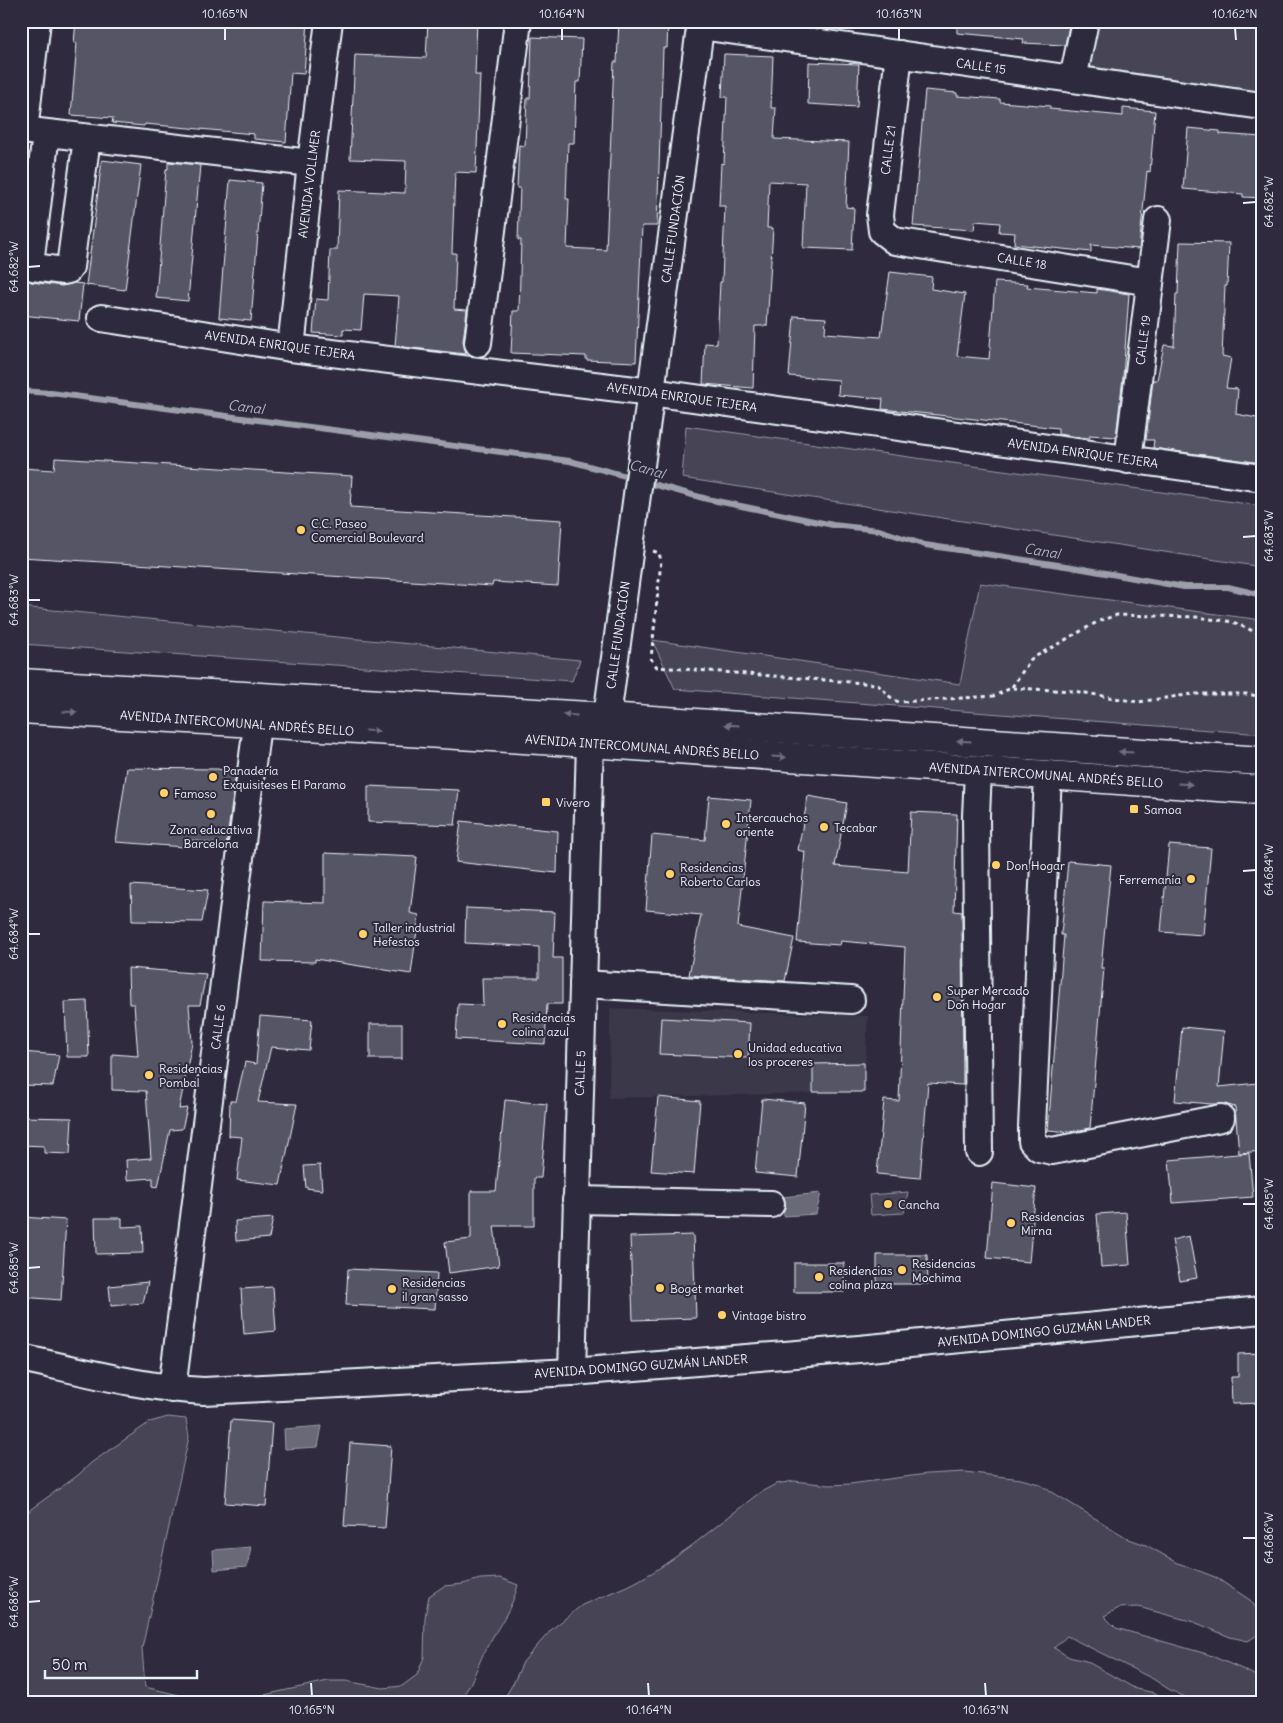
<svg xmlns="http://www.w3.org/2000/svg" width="1283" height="1723" viewBox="0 0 1283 1723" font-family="Delius,sans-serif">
	<rect width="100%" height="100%" fill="#2f2a3d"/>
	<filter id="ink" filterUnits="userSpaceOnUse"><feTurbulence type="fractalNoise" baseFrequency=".02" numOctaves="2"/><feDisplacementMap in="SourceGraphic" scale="10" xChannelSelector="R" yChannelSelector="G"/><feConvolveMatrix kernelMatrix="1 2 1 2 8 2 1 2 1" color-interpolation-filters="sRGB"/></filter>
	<g filter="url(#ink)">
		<path fill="#3b3749" d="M610,1008l258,8 -4,76 -255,6z"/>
		<g fill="#464455" stroke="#979aa6">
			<path d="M1096,21h166v71l-176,-26z"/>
			<path d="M686,426l576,80v61l-580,-89z"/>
			<path d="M980,583l282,37v114l-587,-45 -23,-49 308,44z"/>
			<path d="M21,607l559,53 -8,21 -551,-37z"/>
			<path d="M908,1192l-4,21 -33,2 -2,-20z"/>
			<path d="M168,1417l18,2 3,18 -47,211 3,39 55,13h19l36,-3 73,-16h18l37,7 19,-2 15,-11 7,-18 1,-40 4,-21 15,-10 19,-2 17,-5 20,-1 18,7c-6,24 -19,40 -31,62 -11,19 -14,40 -30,55h-436v-180l10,-13 46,-33 14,-13 59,-41z"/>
			<path d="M965,1472l56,7 18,5 90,55 17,6 32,18 37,14 35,23 11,14 1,18 -14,9 -18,-4 -36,-15 -56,-15 -19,1 -15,8 12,12 91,26 35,15 20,10v23h-66l-26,-12 -17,-11 -86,-43 -13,12 15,9 17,4 50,28 19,4 15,9h-668l12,-20 9,-20 29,-33 30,-24 52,-22 21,-12 35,-24 69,-54 17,-9 18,-3 36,4 20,-1 77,-10z"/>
		</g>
		<g fill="#696978" stroke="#9c9fab">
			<path d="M821,1193l-5,21 -32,2 -2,-19z"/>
			<path d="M322,1426l-4,21 -33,2 -1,-20z"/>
			<path d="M251,1547l-4,20 -33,3 -1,-20z"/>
		</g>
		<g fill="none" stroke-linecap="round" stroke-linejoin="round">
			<g stroke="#9c9fab" stroke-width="6">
				<path d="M21,391l30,2 519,68 63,17"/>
				<path d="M645,482l62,17 126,26 46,5 46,15 147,22 112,20h44l34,8"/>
			</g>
		</g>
		<g fill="#575565" stroke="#e8f1f8">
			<path d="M76,21h232l-4,53 -13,-1 -5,69 -32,-3v-5l-109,-10 -1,2 -32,-3 1,-5 -42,-3 6,-72h-3z"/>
			<path d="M428,21h49l-2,54h5l-4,98 -21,-1 -3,81h4l-2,56 13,1 -4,31 3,13 -71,-8 4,-50 -35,-2 -3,36 -18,-1v6l-30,-2 3,-34 12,1 2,-50h7l2,-60 66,3 1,-32 -56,-2 5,-104 71,3z"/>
			<path d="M619,21h49l-1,27h-4l-6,178h-15l-6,136 -50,-2v-4l-75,-3 2,-42h6l2,-71h-3l2,-52h-3l2,-43 6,1 2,-48h3l2,-61 50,2 -2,43h-4l-2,61h-6l-2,56h3l-2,49 39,2 8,-188h3z"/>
			<path d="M957,21h113l-5,24 -42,-2 1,-4 -67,-6z"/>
			<path d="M724,54l49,2 -2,52h5l-2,31 75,3 -3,65 8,1 -2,42 -49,-2 3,-65 -37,-2 -2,47h6l-6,98h-12l-2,62 -50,-4 2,-41 12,1 3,-62h2l3,-76h-6l2,-43 3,1 3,-67h-5z"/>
			<path d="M809,62l50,2 -2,43 -49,-3z"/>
			<path d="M925,90l32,3v3l43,3v3l50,4v3l73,7v-8l32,3 -5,61 -3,-1 -8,78 -48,-4v7l-77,-8 1,-11 -16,-1 1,-9 -25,-2 -1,9 -61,-4z"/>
			<path d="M1188,128l32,3v3l42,3v61l-19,-1v-3l-60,-5z"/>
			<path d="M102,160l39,5 -16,125 -39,-5z"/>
			<path d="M168,162l32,3 -12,136 -32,-3 10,-129h2z"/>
			<path d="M230,180l32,3 -11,138 -32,-3z"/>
			<path d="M1180,242l49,1 -2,43h-2l-3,70 9,2 -5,30 12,1 -2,25 26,5v44l-109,-15 1,-8h-8l7,-60h4l7,-35 10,1 2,-52h2z"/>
			<path d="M890,272l42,5 -1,12 34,5 -8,62 32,3 6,-77 33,2 -1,3 70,6v-4l32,5 -6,83 -7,60 -26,-2v3l-12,-1 -20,-3v-6l-176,-19 1,-10 -45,-4 1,-15 -50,-4 5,-60 32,2 -1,15 56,4z"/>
			<path d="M21,277l10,5 31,4 12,-3 9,1 -4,37 -58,-6z"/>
			<path d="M55,458l297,18 -2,31 212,13 -4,66 -65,-4 -1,4 -471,-29v-89l33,2z"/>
			<path d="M127,768l91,1 18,5 -10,72 -41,-7 -1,8 -68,-5z"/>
			<path d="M368,786l91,4 -4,35 -87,-3z"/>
			<path d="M709,796l42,4 -13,127 56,11 -9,43 -96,-6 12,-60 -55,-5 6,-75 53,5z"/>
			<path d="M808,796l39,7 -12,63 73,6 3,-60 46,2 -3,97 8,1 1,173 -35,-2 -8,95 -43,-4 7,-74 15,1 6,-154 -64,-6 -1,4 -43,-3 8,-90 -7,-2z"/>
			<path d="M461,821l97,10 -1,42 -101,-11z"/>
			<path d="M1169,845l42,3 -8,87 -42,-3z"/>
			<path d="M325,853l92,4 -7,56 9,2 -8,59 -96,-15v3l-53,-1 2,-60 61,2z"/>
			<path d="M1068,861l43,4 -10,103h3l-14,160 -20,4 -22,-2 16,-195h-3z"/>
			<path d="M131,885l77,5 -6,32 -70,-1z"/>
			<path d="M466,908l89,4 -2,46h9v46h-15l-2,40 -89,-5 2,-35 25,1 -1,-27h57v-31l-74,-4z"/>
			<path d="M128,968l78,6 -6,31h-11l3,38 -13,66 8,-1 -5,21 -12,1 -12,57 -5,-1v-8l-26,2 -1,-20 25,-2 -5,-67 -34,-1v-36l26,2 -4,-52h-5z"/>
			<path d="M87,1001l2,56h-22l-2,-55z"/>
			<path d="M260,1016l52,4 -3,30 -38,-3 -13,55 39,2 -17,81 -43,-5 5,-43 -13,-1 1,-35h6l9,-39 11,2z"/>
			<path d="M661,1018l89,5 -2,35 -89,-4z"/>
			<rect x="370" y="1024" width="32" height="35"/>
			<path d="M1182,1027l42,4 -5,56 39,-4 4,68 -23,2 -4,-46 -10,-3h-13l-37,-3z"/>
			<path d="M21,1052l38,3 -6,31 -32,-1z"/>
			<path d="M864,1063v29h-51v-28z"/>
			<path d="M658,1097l42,4 -6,73 -43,-3z"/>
			<path d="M762,1099l43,4 -7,74 -43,-4z"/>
			<path d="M505,1100l42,4 -6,74h-7v48h-40l5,40 -50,7 -4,-31 26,-3v-48h25z"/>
			<path d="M21,1117l51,1 -2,36 -26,-1v-7l-23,-1z"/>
			<path d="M1249,1153l4,44 -80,6 -4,-43z"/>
			<path d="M320,1165l2,25 -16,-2 -2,-22z"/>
			<path d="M993,1183l43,5 -7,74 -42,-4z"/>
			<path d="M1126,1212l4,53 -29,2 -4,-53z"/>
			<path d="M21,1217l45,3 -5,80 -40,-3z"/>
			<path d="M95,1218h27v9l20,-1 1,27 -47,1z"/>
			<path d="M273,1218l-4,20 -33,3 -1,-20z"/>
			<path d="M693,1235l3,83 -63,2 -3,-83z"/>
			<path d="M1189,1236l8,42 -17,3 -8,-41z"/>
			<path d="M877,1255h50l1,29h-51z"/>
			<rect x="794" y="1263" width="50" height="29"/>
			<path d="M348,1269l89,4 -2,36 -89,-4z"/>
			<path d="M148,1282l-5,21 -32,3 -2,-20z"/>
			<path d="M273,1287l3,44 -32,3 -3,-45z"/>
			<path d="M1262,1353v50l-30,1 -1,-27h7v-23z"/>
			<path d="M231,1420l41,3 -6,83 -41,-3z"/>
			<path d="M350,1443l41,3 -6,82 -41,-2z"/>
		</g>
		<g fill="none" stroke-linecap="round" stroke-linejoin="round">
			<defs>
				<g id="minor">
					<path d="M700,26l562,80"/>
					<path d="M899,54l-19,161 2,16 13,10 255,41"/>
					<path d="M1073,79l12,-58"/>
					<path d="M21,130l290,33"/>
					<path d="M24,131l13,-110"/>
					<path d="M46,134l-16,130 3,3 31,4 4,-1 2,-3 17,-129"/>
					<path d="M101,318l190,30 360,44 611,86"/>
					<path d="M478,343l40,-322"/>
					<path d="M291,348l20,-185 18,-142"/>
					<path d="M1128,460l30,-240"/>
					<path d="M607,717l94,-696"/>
					<path d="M978,771l-2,45 3,336"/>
					<path d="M1048,775l-16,352v14l7,7 13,3 169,-33"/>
					<path d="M583,984l268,16"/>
					<path d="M576,1200l195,4"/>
					<path d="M21,1358c61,13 121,30 183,33l368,-19 287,-23 403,-39"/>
					<path d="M572,1372l18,-629"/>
					<path d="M172,1389l85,-664"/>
				</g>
				<g id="major">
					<path d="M21,683l586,34 655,44"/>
					<path d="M21,709l569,34 672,47"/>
				</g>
			</defs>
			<use href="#minor" stroke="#e8f1f8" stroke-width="30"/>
			<use href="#major" stroke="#e8f1f8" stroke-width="31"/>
			<g stroke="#e8f1f8" stroke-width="3" stroke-dasharray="4 4" stroke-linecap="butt">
				<path d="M653,551l6,2 2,8 -10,98 6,8 219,17c10,6 12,14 23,18l95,-6 17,-8 63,3 64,11 55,-8h54l15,3"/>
				<path d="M1012,687l19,-28 68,-38 18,-6 79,2 37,5 29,13"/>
			</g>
			<use href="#minor" stroke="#2f2a3d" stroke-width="26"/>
			<use href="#major" stroke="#2f2a3d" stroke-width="28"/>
		</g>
		<defs><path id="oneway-solid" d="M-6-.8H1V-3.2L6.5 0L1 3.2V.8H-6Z" transform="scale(1.25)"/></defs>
		<g fill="#70707e">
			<use href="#oneway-solid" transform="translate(70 712) rotate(4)"/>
			<use href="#oneway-solid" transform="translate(570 715) rotate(-177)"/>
			<use href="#oneway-solid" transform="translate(732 725) rotate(-176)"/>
			<use href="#oneway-solid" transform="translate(372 731) rotate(3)"/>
			<use href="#oneway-solid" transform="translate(964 741) rotate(-176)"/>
			<use href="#oneway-solid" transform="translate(1126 752) rotate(-176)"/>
			<use href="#oneway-solid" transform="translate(779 757) rotate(4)"/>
			<use href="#oneway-solid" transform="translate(1185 784) rotate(4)"/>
		</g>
	</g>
	<path fill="none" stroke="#e8f1f8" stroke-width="2" d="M225,28v12M562,28v12M899,28v12M1235,28l1,12M1243,203l13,-1M28,267l12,-1M1243,537l13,-1M28,600h12M1243,871l13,-1M28,934h12M1243,1204h13M28,1268l12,-1M1243,1538h13M28,1602l12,-1M311,1683l1,13M648,1683l1,13M985,1683l1,13"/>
	<g fill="#ffd166" stroke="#2f2a3d" stroke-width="2">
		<circle cx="301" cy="530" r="5"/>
		<circle cx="213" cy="777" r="5"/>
		<circle cx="164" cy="793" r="5"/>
		<rect x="541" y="797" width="10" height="10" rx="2.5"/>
		<rect x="1129" y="804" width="10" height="10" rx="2.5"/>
		<circle cx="211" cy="814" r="5"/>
		<circle cx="726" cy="824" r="5"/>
		<circle cx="824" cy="827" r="5"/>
		<circle cx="996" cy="865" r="5"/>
		<circle cx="670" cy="874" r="5"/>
		<circle cx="1191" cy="879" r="5"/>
		<circle cx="363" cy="934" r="5"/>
		<circle cx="937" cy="997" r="5"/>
		<circle cx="502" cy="1024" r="5"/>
		<circle cx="738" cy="1054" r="5"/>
		<circle cx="149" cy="1075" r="5"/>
		<circle cx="888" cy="1204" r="5"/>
		<circle cx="1011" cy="1223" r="5"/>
		<circle cx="902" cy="1270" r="5"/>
		<circle cx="819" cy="1277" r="5"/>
		<circle cx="660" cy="1288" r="5"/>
		<circle cx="392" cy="1289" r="5"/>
		<circle cx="722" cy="1315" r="5"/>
	</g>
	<g text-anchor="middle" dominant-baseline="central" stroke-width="4" stroke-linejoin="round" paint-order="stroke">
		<g font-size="12" fill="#e8f1f8" stroke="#2f2a3d">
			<text transform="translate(981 66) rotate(8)">CALLE 15</text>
			<text transform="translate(888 150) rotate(-83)">CALLE 21</text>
			<text transform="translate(309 184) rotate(-83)">AVENIDA VOLLMER</text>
			<text transform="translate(673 229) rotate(-82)">CALLE FUNDACIÓN</text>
			<text transform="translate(1022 261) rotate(9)">CALLE 18</text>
			<text transform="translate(1143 340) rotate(-83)">CALLE 19</text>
			<text transform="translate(280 345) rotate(8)">AVENIDA ENRIQUE TEJERA</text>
			<text transform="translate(682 397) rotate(8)">AVENIDA ENRIQUE TEJERA</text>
			<text transform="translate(1083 453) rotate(8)">AVENIDA ENRIQUE TEJERA</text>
			<text transform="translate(618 635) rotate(-82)">CALLE FUNDACIÓN</text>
			<text transform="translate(237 723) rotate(4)">AVENIDA INTERCOMUNAL ANDRÉS BELLO</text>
			<text transform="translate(642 747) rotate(4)">AVENIDA INTERCOMUNAL ANDRÉS BELLO</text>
			<text transform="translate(1046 775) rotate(4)">AVENIDA INTERCOMUNAL ANDRÉS BELLO</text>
			<text transform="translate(218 1027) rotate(-83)">CALLE 6</text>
			<text transform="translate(580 1073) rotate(-88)">CALLE 5</text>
			<text transform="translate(1044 1331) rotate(-6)">AVENIDA DOMINGO GUZMÁN LANDER</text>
			<text transform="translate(641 1366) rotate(-4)">AVENIDA DOMINGO GUZMÁN LANDER</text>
		</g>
		<g font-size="12" fill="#e8f1f8" stroke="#2f2a3d" text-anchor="start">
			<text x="311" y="523">C.C. Paseo<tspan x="311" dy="14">Comercial Boulevard</tspan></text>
			<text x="223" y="770">Panadería<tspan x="223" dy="14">Exquisiteses El Paramo</tspan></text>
			<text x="174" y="793">Famoso</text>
			<text x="556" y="802">Vivero</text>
			<text x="1144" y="809">Samoa</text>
			<text x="736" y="817">Intercauchos<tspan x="736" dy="14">oriente</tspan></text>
			<text x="834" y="827">Tecabar</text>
			<text x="211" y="829" text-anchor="middle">Zona educativa<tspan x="211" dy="14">Barcelona</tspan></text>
			<text x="1006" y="865">Don Hogar</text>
			<text x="680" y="867">Residencias<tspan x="680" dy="14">Roberto Carlos</tspan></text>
			<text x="1181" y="879" text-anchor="end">Ferremanía</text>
			<text x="373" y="927">Taller industrial<tspan x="373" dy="14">Hefestos</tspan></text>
			<text x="947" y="990">Super Mercado<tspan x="947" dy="14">Don Hogar</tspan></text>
			<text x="512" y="1017">Residencias<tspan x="512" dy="14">colina azul</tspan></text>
			<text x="748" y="1047">Unidad educativa<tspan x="748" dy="14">los proceres</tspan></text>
			<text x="159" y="1068">Residencias<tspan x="159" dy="14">Pombal</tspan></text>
			<text x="898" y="1204">Cancha</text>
			<text x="1021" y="1216">Residencias<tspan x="1021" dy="14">Mirna</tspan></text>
			<text x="912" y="1263">Residencias<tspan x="912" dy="14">Mochima</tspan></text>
			<text x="829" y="1270">Residencias<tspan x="829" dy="14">colina plaza</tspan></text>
			<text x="402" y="1282">Residencias<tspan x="402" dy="14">il gran sasso</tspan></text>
			<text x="670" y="1288">Boget market</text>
			<text x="732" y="1315">Vintage bistro</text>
		</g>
		<g font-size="14" font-style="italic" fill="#afb4be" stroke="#2f2a3d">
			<text transform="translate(246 407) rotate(7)">Canal</text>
			<text transform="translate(647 469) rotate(16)">Canal</text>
			<text transform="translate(1042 551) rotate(9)">Canal</text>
		</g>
	</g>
	<rect width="1283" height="1723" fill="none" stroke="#2f2a3d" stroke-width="55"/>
	<path d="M45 1670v8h152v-8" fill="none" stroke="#e8f1f8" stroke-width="2.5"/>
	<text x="52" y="1670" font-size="15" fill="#e8f1f8" stroke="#2f2a3d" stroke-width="4" paint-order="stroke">50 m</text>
	<rect x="28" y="28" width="1228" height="1668" fill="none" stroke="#e8f1f8" stroke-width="2"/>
	<g font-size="12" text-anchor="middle" fill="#e8f1f8">
		<text x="225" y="18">10.165°N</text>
		<text x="562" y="18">10.164°N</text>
		<text x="899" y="18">10.163°N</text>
		<text x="1235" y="18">10.162°N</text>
		<text transform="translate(1269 202) rotate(-90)" y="4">64.682°W</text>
		<text transform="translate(14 267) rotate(-90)" y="4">64.682°W</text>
		<text transform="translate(1269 536) rotate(-90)" y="4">64.683°W</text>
		<text transform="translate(14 600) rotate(-90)" y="4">64.683°W</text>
		<text transform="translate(1269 870) rotate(-90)" y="4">64.684°W</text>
		<text transform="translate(14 934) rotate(-90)" y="4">64.684°W</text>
		<text transform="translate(1269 1204) rotate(-90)" y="4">64.685°W</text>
		<text transform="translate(14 1268) rotate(-90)" y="4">64.685°W</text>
		<text transform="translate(1269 1538) rotate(-90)" y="4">64.686°W</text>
		<text transform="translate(14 1602) rotate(-90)" y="4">64.686°W</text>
		<text x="312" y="1714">10.165°N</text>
		<text x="649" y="1714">10.164°N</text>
		<text x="986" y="1714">10.163°N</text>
	</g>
</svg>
